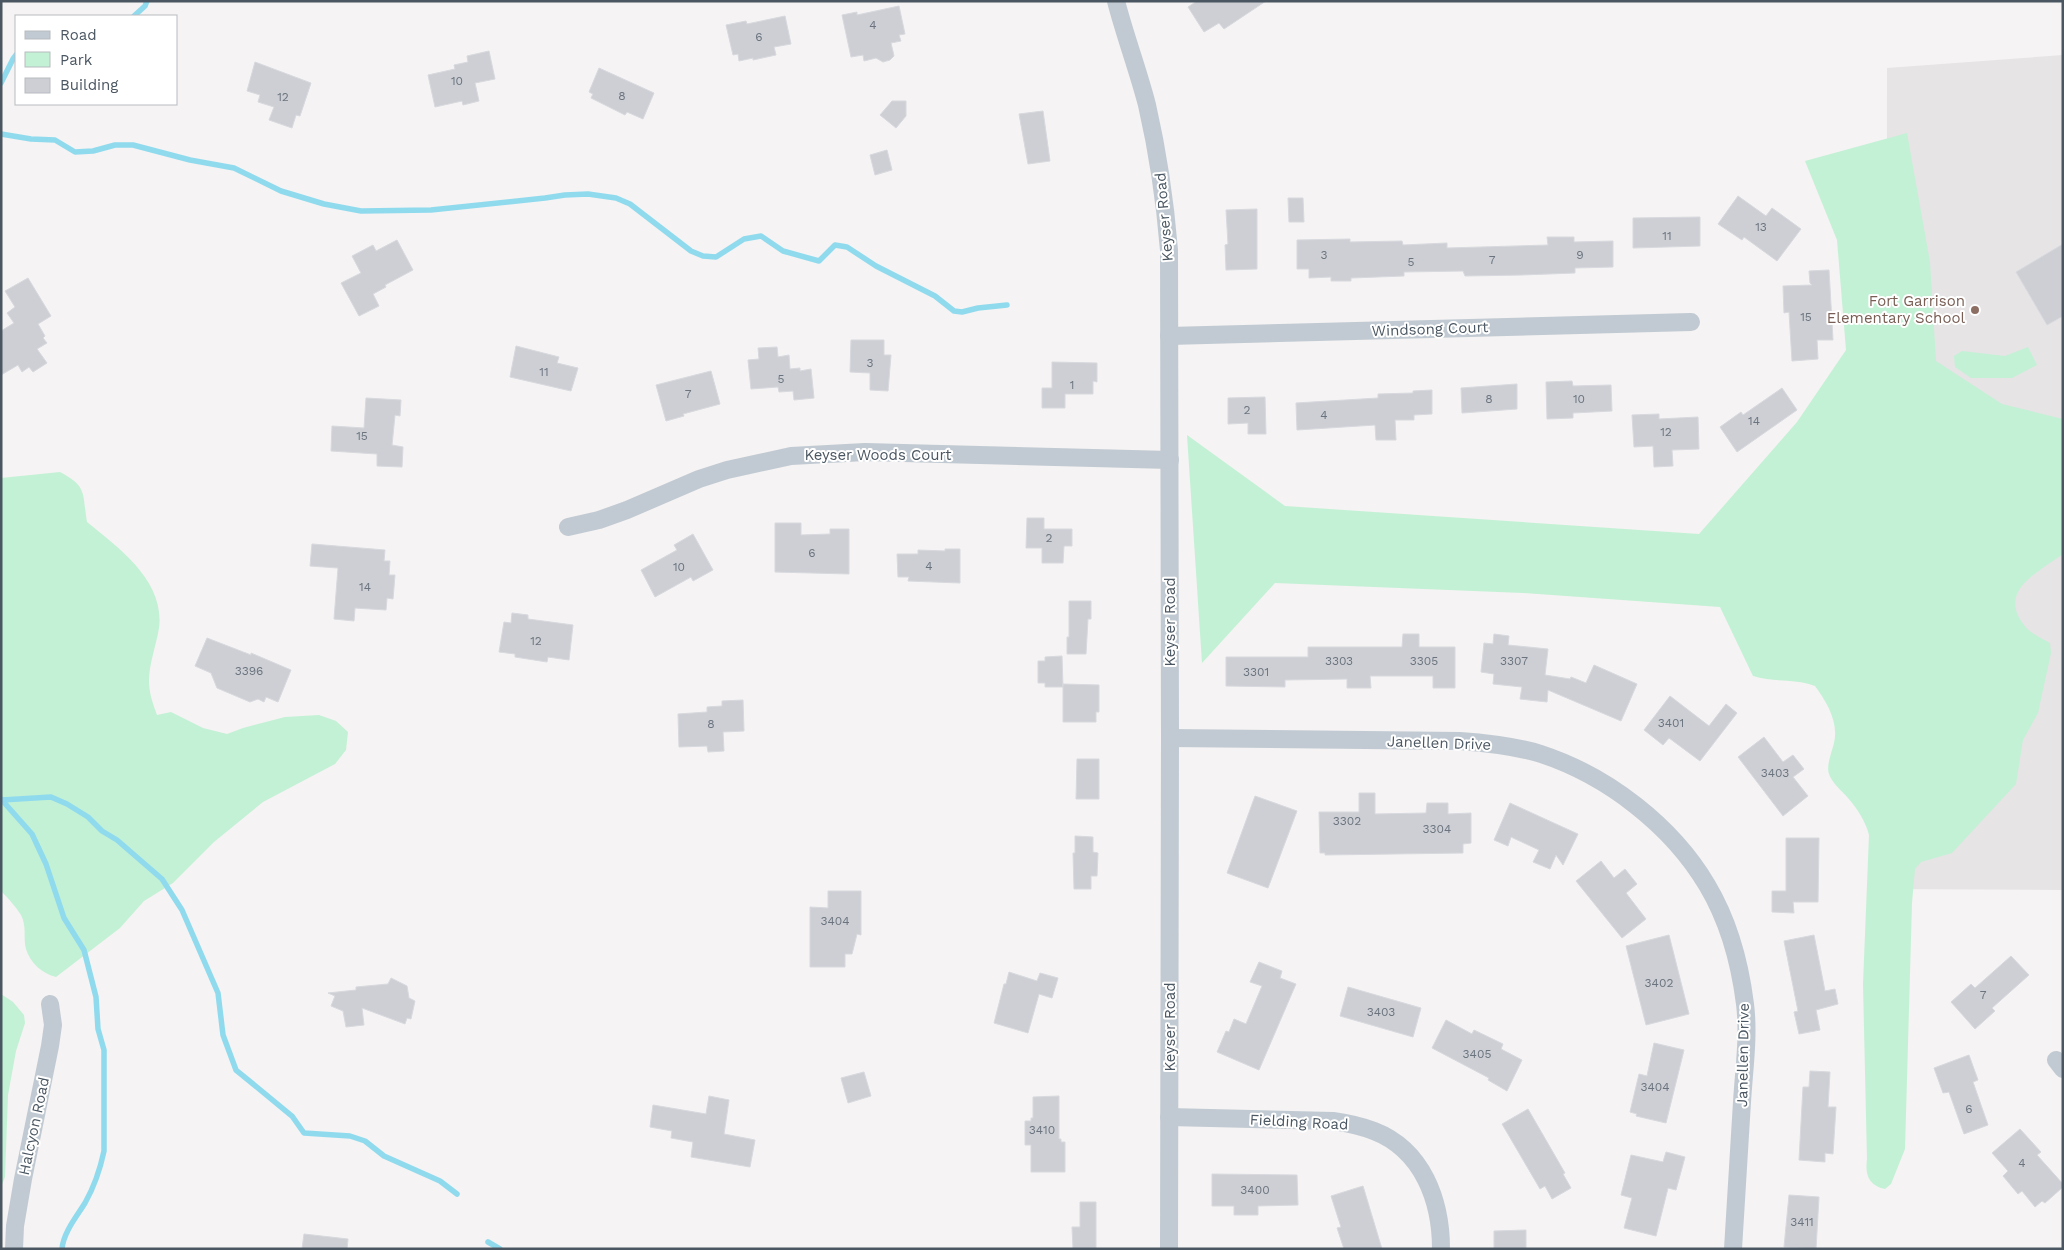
<svg xmlns="http://www.w3.org/2000/svg" width="2064" height="1250" viewBox="0 0 2064 1250" font-family="'Work Sans',sans-serif">
	<rect width="100%" height="100%" fill="#f5f3f3"/>
	<path fill="#e6e4e5" d="M2063,55v835l-177,-1 1,-821z"/>
	<g fill="#c3f1d5">
		<path d="M1907,133l23,129 6,99 66,43 61,15v135c-24,18 -66,36 -39,71 5,8 18,13 26,18l1,10 -13,60 -15,27 -7,44 -64,69 -31,9 -6,7 -3,34 -7,246 -14,35 -6,5c-17,-4 -20,-15 -18,-30l-4,-175 6,-149c-3,-13 -12,-27 -21,-37 -6,-7 -16,-15 -19,-24 -3,-9 3,-22 5,-31 5,-20 -7,-41 -19,-57 -20,-8 -41,-3 -62,-10l-33,-69 -197,-14 -248,-10 -73,80 -15,-228 98,71 414,28 98,-112 49,-72 -9,-110 -32,-79z"/>
		<path d="M2028,347l9,18 -25,13h-41l-16,-11 -1,-11 8,-5 43,5z"/>
		<path d="M60,472c28,15 22,21 27,50 33,27 78,59 72,106 -3,18 -10,36 -10,53 0,12 4,23 8,34l14,-3 32,16 24,6 16,-6 42,-11 34,-2 17,6 12,11 -2,18 -11,14 -72,38 -49,40 -41,41 -29,18 -24,27 -64,49c-13,-3 -26,-14 -30,-28 -3,-11 1,-23 -5,-34 -5,-8 -13,-17 -20,-24v-413z"/>
		<path d="M1,994l12,8 11,13 1,8 -9,28 -8,44 -3,82 -4,10z"/>
	</g>
	<g fill="none" stroke-linecap="round" stroke-linejoin="round">
		<g stroke="#90daee" stroke-width="5.5">
			<path d="M134,16l11,-10 2,-5"/>
			<path d="M1,83l12,-24 3,-4"/>
			<path d="M1,134l30,5 24,1 20,12 18,-1 22,-6h18l57,15 44,8 47,23 43,13 37,7 70,-1 114,-12 20,-3 23,-1 28,4 14,6 61,47 12,5 13,1 28,-18 17,-3 22,15 36,10 16,-16 12,2 29,19 59,30 19,15 8,1 16,-4 29,-3"/>
			<path d="M1,799l31,35 14,30 18,54 20,32 12,47 2,32 6,21v101c-4,19 -10,36 -19,52 -8,13 -22,30 -23,46"/>
			<path d="M2,800l49,-3 16,7 21,13 14,14 15,9 45,39 20,31 36,83 5,42 13,35 56,46 12,17 46,3 15,5 19,15 56,25 17,13"/>
			<path d="M488,1242l12,7"/>
		</g>
	</g>
	<g fill="#cdcfd5" stroke="#d7d9de">
		<path d="M1197,1h69l-42,28 -5,-6 -15,9 -16,-25z"/>
		<path d="M899,6l6,28 -6,1 2,6 -10,2 3,13 -4,4 -7,2 -7,-4 -12,3 -1,-6 -12,2 -9,-42 15,-3v3z"/>
		<path d="M785,16l6,28 -17,3 2,8 -23,5v-2l-14,3 -1,-7 -5,1 -7,-30 20,-4 1,3z"/>
		<path d="M489,51l6,28 -20,4 4,18 -16,4 -1,-4 -27,6 -7,-32 27,-6 -1,-4 14,-3 -1,-6z"/>
		<path d="M255,62l56,21 -11,33 -4,-1 -4,13 -23,-8 5,-13 -16,-5 2,-7 -13,-4z"/>
		<path d="M599,68l55,25 -11,26 -16,-7 -2,3 -34,-17 2,-4 -4,-2z"/>
		<path d="M892,101h14v15l-10,12 -16,-13z"/>
		<path d="M1043,111l7,50 -22,3 -9,-50z"/>
		<path d="M887,150l5,20 -17,5 -5,-20z"/>
		<path d="M1738,196l28,20 6,-8 29,21 -24,32 -33,-24 -2,3 -24,-16z"/>
		<path d="M1288,198h15l1,24h-15z"/>
		<path d="M1257,209v60l-31,1 -1,-25 3,-1 -2,-34z"/>
		<path d="M1700,217v29l-67,2v-30z"/>
		<path d="M1547,237h27v5l39,-1v26l-38,1v5l-53,2 -57,1 -2,-5 -59,1v4l-53,2v3h-20v-4l-22,1v-9h-12v-29l53,-1v3l52,-1 1,4 44,-2v5l101,-3z"/>
		<path d="M397,240l16,30 -28,15 1,2 -13,7 6,12 -20,10 -18,-33 20,-10 -9,-17 21,-11 3,6z"/>
		<path d="M2063,244v72l-16,9 -31,-53z"/>
		<path d="M1829,270l4,70h-16l1,19 -26,2 -3,-49 -5,1 -1,-27 29,-1 -2,-2 -1,-12z"/>
		<path d="M28,278l23,38 -13,8 7,12 -2,2 4,5 -10,6 10,14 -14,9 -4,-5 -7,5 -4,-7 -17,10v-44l13,-8 -7,-10 8,-6 -10,-16z"/>
		<path d="M851,340h33v15h7l-3,36 -18,-1v-17l-20,-1z"/>
		<path d="M516,346l43,11 -2,6 21,5 -7,23 -61,-14z"/>
		<path d="M777,347l1,10 11,-2 1,14 10,-1v3l11,-2 3,29 -20,2 -1,-9 -14,1 -1,-5 -27,2 -3,-29 11,-1 -1,-11z"/>
		<path d="M1052,362l45,1v19l-4,-1v13h-28v14h-23v-20h10z"/>
		<path d="M711,371l9,33 -37,10 1,2 -18,5 -10,-36z"/>
		<path d="M1572,381l1,5 38,-1 1,26 -39,2v5l-26,1 -1,-37z"/>
		<path d="M1517,384v25l-55,4 -1,-25z"/>
		<path d="M1782,388l15,22 -60,42 -17,-25 21,-15 2,3z"/>
		<path d="M1432,390v24l-18,1v5h-19l1,20h-20l-1,-15 -78,5 -1,-27 82,-5v-4l35,-1v-2z"/>
		<path d="M1265,397l1,37h-18v-11l-20,1v-26z"/>
		<path d="M366,398l35,2 -1,16 -5,-1 -3,30 11,2 -1,20 -25,-1v-12l-46,-3 1,-25 32,2z"/>
		<path d="M1659,414v5l39,-2 1,32 -27,1 1,16 -19,1 -1,-21 -19,1 -2,-32z"/>
		<path d="M1027,518h17v11h28v17h-8l-1,17h-21v-15h-16z"/>
		<path d="M775,523h26v12l29,-1v-5h19v45l-74,-2z"/>
		<path d="M693,534l20,36 -20,11 -2,-4 -36,20 -14,-27 36,-20 -3,-5z"/>
		<path d="M312,544l73,6 -1,11h6l-1,14h6l-2,24 -6,-1 -1,12 -31,-2 -1,13 -20,-2 4,-51 -28,-2z"/>
		<path d="M945,549h15v34l-52,-2 1,-4h-11l-1,-23h21v-4l27,1z"/>
		<path d="M1069,601h22v18h-3l-2,35h-19v-17h2z"/>
		<path d="M512,613l16,2v4l45,6 -4,35 -21,-3 -1,5 -32,-5v-3l-16,-2 5,-30 7,1z"/>
		<path d="M1403,634h16v13h36v41h-22v-12h-63l1,12h-24v-9l-62,1v7l-59,-1v-29h82v-10h94z"/>
		<path d="M1494,634l15,2 -1,9 40,4 -3,26 25,4 1,-2 15,6 8,-18 43,19 -16,37 -73,-31 -1,12 -27,-3 2,-12 -29,-3 1,-10 -13,-2 3,-29 9,1z"/>
		<path d="M207,638l44,17v-2l40,17 -13,32 -12,-5 -2,5 -6,-3 -8,3 -33,-14 -6,-15 -16,-7z"/>
		<path d="M1062,656l1,31h-18v-4h-7v-22h7v-4z"/>
		<path d="M1063,684l36,1v27h-3v10h-33z"/>
		<path d="M1670,696l39,30 17,-22 11,9 -37,48 -31,-23 -6,7 -19,-15z"/>
		<path d="M743,700l1,31 -21,1 1,19 -16,1 -1,-6 -28,1 -1,-33 29,-2v-5l15,-1v-5z"/>
		<path d="M1764,737l19,25 10,-7 11,14 -11,8 15,19 -25,20 -45,-59z"/>
		<path d="M1077,759h22v40h-23z"/>
		<path d="M1359,793h16v21l51,-1 1,-10h21v11l23,-1v30l-8,1v9l-138,2v-2h-5l-1,-41h40z"/>
		<path d="M1255,796l42,15 -29,77 -41,-15z"/>
		<path d="M1510,803l68,31 -15,31 -7,-10 -6,14 -17,-7 6,-12 -28,-13 -3,9 -14,-6z"/>
		<path d="M1075,836l18,1v15l5,1 -1,23h-6v13h-17l-1,-36h2z"/>
		<path d="M1786,838h33l-1,64h-25l1,11 -22,-1v-21h14z"/>
		<path d="M1601,861l13,17 11,-9 12,15 -11,9 20,26 -24,19 -46,-57z"/>
		<path d="M828,891h33v44l-4,-1 -5,20h-7v13h-35v-60l18,1z"/>
		<path d="M1669,935l20,79 -43,11 -20,-79z"/>
		<path d="M1814,935l11,56 10,-2 3,15 -22,6 4,20 -21,4 -5,-22 4,-1 -14,-70z"/>
		<path d="M2011,956l18,19 -37,33 3,3 -20,18 -24,-27 20,-18 4,4z"/>
		<path d="M1259,962l23,9 -2,7 16,6 -37,86 -42,-18 9,-21 3,1 5,-13 12,5 16,-38 -12,-4z"/>
		<path d="M1009,972l28,9 3,-8 18,5 -6,20 -13,-4 -11,39 -34,-10 10,-39h2z"/>
		<path d="M391,978l16,8 2,12 6,3 -4,18 -4,-1 -2,6 -43,-16 2,17 -18,2 -3,-16 -12,-5 4,-10 -7,-3 28,-3v-3l32,-3z"/>
		<path d="M1348,987l73,21 -8,29 -73,-21z"/>
		<path d="M1446,1020l26,14 2,-4 29,14 -2,5 21,11 -15,31 -19,-11 1,-2 -57,-30z"/>
		<path d="M1654,1043l30,7 -18,73 -30,-7 1,-2 -7,-2 9,-38 8,2z"/>
		<path d="M1969,1055l9,25 -5,2 15,43 -24,9 -15,-42 -6,1 -9,-25z"/>
		<path d="M1810,1071l20,1 -2,35h8l-3,47 -8,-1v9l-26,-2 4,-73h6z"/>
		<path d="M864,1072l7,24 -23,7 -7,-25z"/>
		<path d="M709,1096l20,4 -5,34 31,6 -5,27 -59,-10 2,-15 -22,-4 1,-7 -22,-4 3,-22 53,9z"/>
		<path d="M1059,1096v43h2v3h4v30h-34v-27h-6v-24h6v-3h2v-21z"/>
		<path d="M1528,1109l37,64 -2,1 8,14 -19,11 -7,-13 -5,3 -38,-65z"/>
		<path d="M2020,1129l21,23 -4,3 26,29v3l-18,16 -3,-2 -7,6 -13,-16 -4,3 -15,-18 5,-5 -16,-18z"/>
		<path d="M1666,1152l19,5 -9,33 -8,-2 -12,48 -32,-8 8,-30 -11,-3 10,-40 32,7z"/>
		<path d="M1212,1174l85,1 1,30 -40,1v9h-24v-9h-22z"/>
		<path d="M1363,1186l19,63h-38l-7,-21 4,-1 -10,-31z"/>
		<path d="M1789,1195l30,2 -3,52 -32,-2z"/>
		<path d="M1080,1202h16v47h-23l-1,-22h8z"/>
		<path d="M1526,1230v19h-32v-18z"/>
		<path d="M304,1234l44,5 -1,10h-45z"/>
	</g>
	<g fill="none" stroke-linecap="round" stroke-linejoin="round">
		<g stroke="#c1cad2" stroke-width="18">
			<path d="M1116,1c9,35 22,69 31,104 11,48 18,96 22,145l1,488 -1,511"/>
			<path d="M1169,336l522,-14"/>
			<path d="M568,527l31,-7 28,-10 72,-31 28,-9 64,-14 74,-4 305,8"/>
			<path d="M1170,738l290,3c27,2 55,5 81,13 67,22 131,72 166,131 21,35 33,79 38,119 4,32 -1,65 -3,98 -3,49 -6,98 -9,147"/>
			<path d="M2056,1060l7,9"/>
			<path d="M1169,1117l164,4c14,2 28,5 41,10 49,19 67,70 67,118"/>
			<path d="M14,1249l1,-23 8,-47 27,-133 3,-21 -3,-21"/>
		</g>
	</g>
	<circle fill="#8d6e63" stroke="#fff" stroke-width="2" cx="1975" cy="310" r="5"/>
	<g text-anchor="middle" dominant-baseline="central" stroke-width="4" stroke-linejoin="round" paint-order="stroke">
		<g font-size="12" fill="#6b747e">
			<text x="873" y="25">4</text>
			<text x="759" y="37">6</text>
			<text x="457" y="81">10</text>
			<text x="622" y="96">8</text>
			<text x="283" y="97">12</text>
			<text x="1761" y="227">13</text>
			<text x="1667" y="236">11</text>
			<text x="1324" y="255">3</text>
			<text x="1580" y="255">9</text>
			<text x="1492" y="260">7</text>
			<text x="1411" y="262">5</text>
			<text x="1806" y="317">15</text>
			<text x="870" y="363">3</text>
			<text x="544" y="372">11</text>
			<text x="781" y="379">5</text>
			<text x="1072" y="385">1</text>
			<text x="688" y="394">7</text>
			<text x="1489" y="399">8</text>
			<text x="1579" y="399">10</text>
			<text x="1247" y="410">2</text>
			<text x="1324" y="415">4</text>
			<text x="1754" y="421">14</text>
			<text x="1666" y="432">12</text>
			<text x="362" y="436">15</text>
			<text x="1049" y="538">2</text>
			<text x="812" y="553">6</text>
			<text x="929" y="566">4</text>
			<text x="679" y="567">10</text>
			<text x="365" y="587">14</text>
			<text x="536" y="641">12</text>
			<text x="1339" y="661">3303</text>
			<text x="1424" y="661">3305</text>
			<text x="1514" y="661">3307</text>
			<text x="249" y="671">3396</text>
			<text x="1256" y="672">3301</text>
			<text x="1671" y="723">3401</text>
			<text x="711" y="724">8</text>
			<text x="1775" y="773">3403</text>
			<text x="1347" y="821">3302</text>
			<text x="1437" y="829">3304</text>
			<text x="835" y="921">3404</text>
			<text x="1659" y="983">3402</text>
			<text x="1983" y="995">7</text>
			<text x="1381" y="1012">3403</text>
			<text x="1477" y="1054">3405</text>
			<text x="1655" y="1087">3404</text>
			<text x="1969" y="1109">6</text>
			<text x="1042" y="1130">3410</text>
			<text x="2022" y="1163">4</text>
			<text x="1255" y="1190">3400</text>
			<text x="1802" y="1222">3411</text>
		</g>
		<g font-size="15" fill="#4a5661" stroke="#fff">
			<text transform="translate(1164 217) rotate(-95)">Keyser Road</text>
			<text transform="translate(1430 329) rotate(-2)">Windsong Court</text>
			<text x="878" y="455">Keyser Woods Court</text>
			<text transform="translate(1170 622) rotate(-90)">Keyser Road</text>
			<text transform="translate(1439 743) rotate(2)">Janellen Drive</text>
			<text transform="translate(1170 1027) rotate(-90)">Keyser Road</text>
			<text transform="translate(1743 1055) rotate(-89)">Janellen Drive</text>
			<text transform="translate(1299 1122) rotate(3)">Fielding Road</text>
			<text transform="translate(34 1126) rotate(-78)">Halcyon Road</text>
		</g>
		<g font-size="15" fill="#785e54" stroke="#fff" text-anchor="end">
			<text x="1965" y="301">Fort Garrison<tspan x="1965" dy="17">Elementary School</tspan></text>
		</g>
	</g>
	<rect width="2064" height="1250" fill="none" stroke="#4a5661" stroke-width="5"/>
	<rect x="15" y="15" width="162" height="90" fill="#ffffff" stroke="#b7bbc0"/>
	<rect x="25" y="31" width="25" height="8" fill="#c1cad2" stroke="#b7bbc0"/>
	<text x="60" y="40" font-size="15" fill="#4a5661">Road</text>
	<rect x="25" y="52" width="25" height="15" fill="#c3f1d5" stroke="#b7bbc0"/>
	<text x="60" y="65" font-size="15" fill="#4a5661">Park</text>
	<rect x="25" y="78" width="25" height="15" fill="#cdcfd5" stroke="#b7bbc0"/>
	<text x="60" y="90" font-size="15" fill="#4a5661">Building</text>
</svg>
